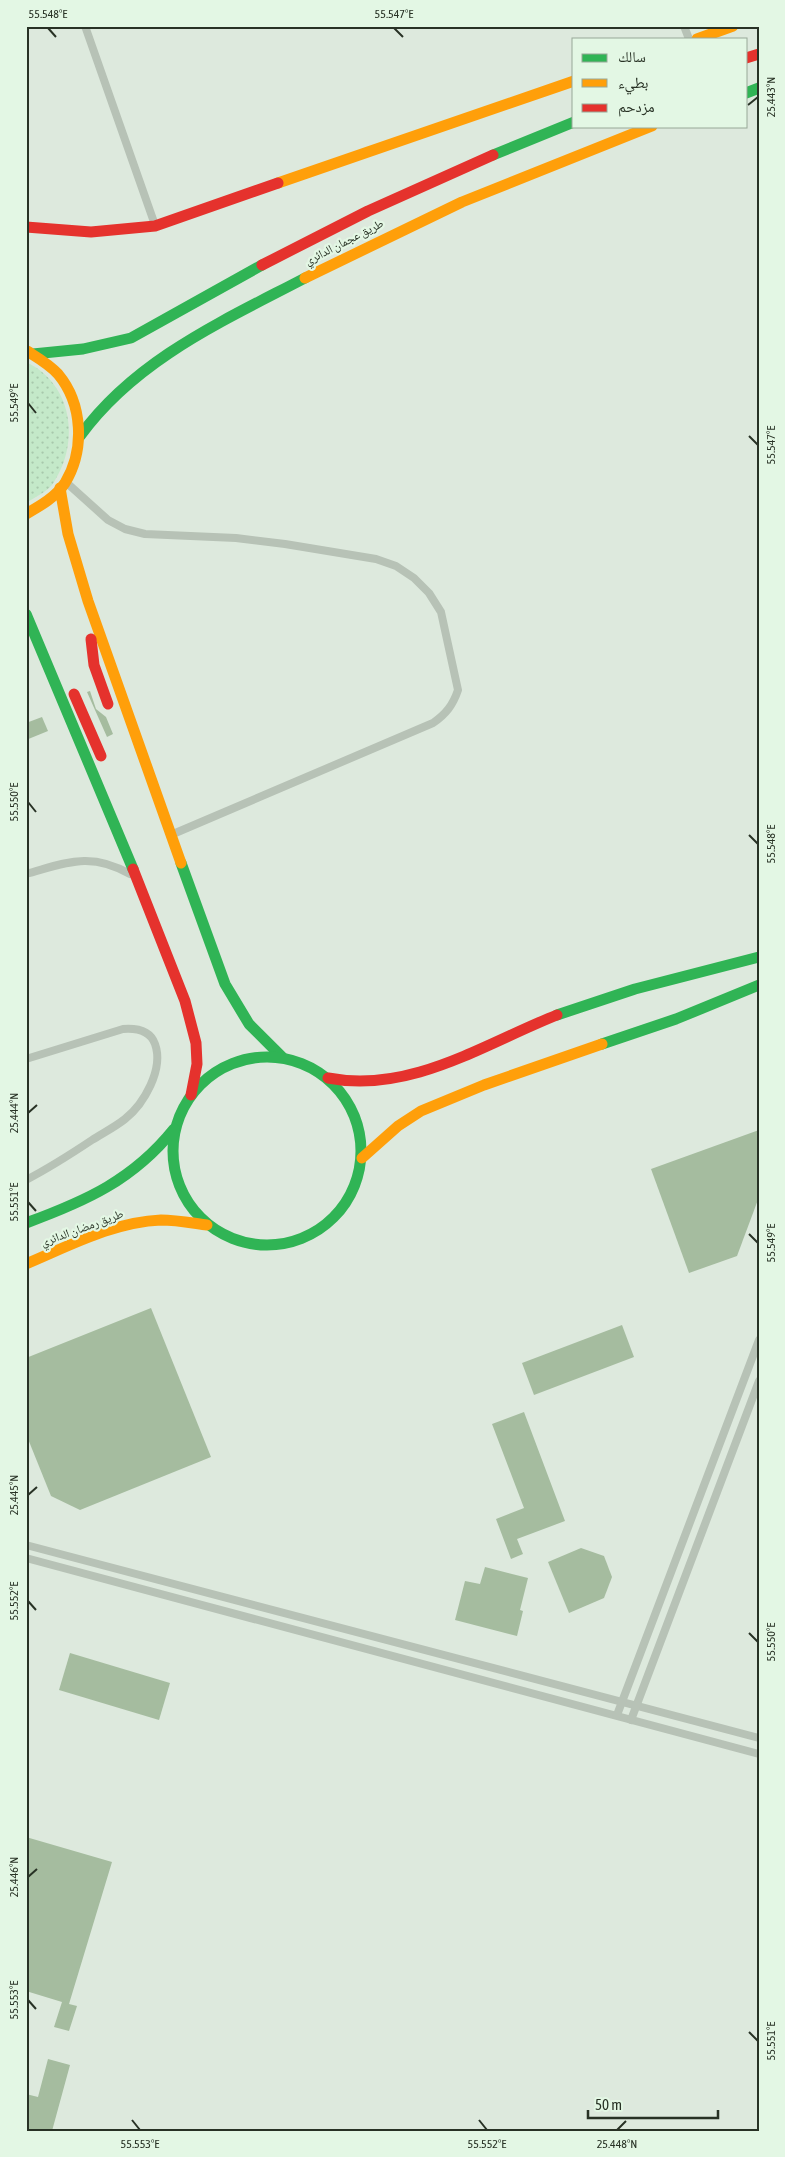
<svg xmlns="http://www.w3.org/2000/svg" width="785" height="2157" viewBox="0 0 785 2157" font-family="'Asap Condensed','Noto Naskh Arabic',sans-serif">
	<defs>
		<pattern id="sand-dots" width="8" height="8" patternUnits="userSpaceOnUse" patternTransform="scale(1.25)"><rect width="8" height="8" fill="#c4e9c9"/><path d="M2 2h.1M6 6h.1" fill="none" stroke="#a8c8ac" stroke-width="1.8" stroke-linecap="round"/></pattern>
	</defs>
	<rect width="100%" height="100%" fill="#dde9dd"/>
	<path fill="url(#sand-dots)" d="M26,362c47,22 54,80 28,120 -5,9 -19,15 -28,21z"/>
	<g fill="#a5bc9f">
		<path d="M90,691l6,18 10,8 7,17 -6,3 -20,-45z"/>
		<path d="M42,717l6,14 -22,9v-17z"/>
		<path d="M759,1130v67l-22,59 -48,17 -38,-104z"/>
		<path d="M151,1308l60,149 -131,53 -29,-14 -25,-62v-76z"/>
		<path d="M622,1325l12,32 -100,38 -12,-32z"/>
		<path d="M524,1412l41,109 -48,18 6,15 -12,5 -15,-40 28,-11 -32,-84z"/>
		<path d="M581,1548l23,8 8,21 -8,21 -35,15 -21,-51z"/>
		<path d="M485,1567l43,11 -8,32 3,1 -6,25 -62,-16 10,-39 15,3z"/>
		<path d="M70,1653l100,30 -11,37 -100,-30z"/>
		<path d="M26,1837l86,25 -43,142 8,2 -8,25 -15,-4 8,-25 -36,-11z"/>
		<path d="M48,2059l22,6 -18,66h-26v-37l12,3z"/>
	</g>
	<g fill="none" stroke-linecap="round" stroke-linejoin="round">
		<g stroke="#b7c2b6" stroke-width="8">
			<path d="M85,26l70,199"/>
			<path d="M684,26l5,13"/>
			<path d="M68,484l40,36 17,9 20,5 91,4 49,6 91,15 20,7 18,12 15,15 12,19 17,78c-5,15 -12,24 -25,33l-260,111"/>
			<path d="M26,874c40,-11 64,-23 104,0"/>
			<path d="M26,1059l97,-30c13,-1 27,1 32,15 9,25 -11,60 -30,75 -10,8 -22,14 -33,21 -21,14 -43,28 -66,40"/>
			<path d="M26,1545l733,193"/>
			<path d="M26,1558l733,196"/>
			<path d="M617,1715l142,-375"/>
			<path d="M631,1720l128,-339"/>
		</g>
		<g stroke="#30b455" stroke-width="11">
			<path d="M746,93l13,-5"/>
			<path d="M493,155l81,-33"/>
			<path d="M33,354l50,-5 48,-11 131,-73"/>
			<path d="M80,436c56,-77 143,-115 225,-158"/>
			<path d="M26,614l107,255"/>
			<path d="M181,863l44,121 24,40 33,33"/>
			<path d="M557,1015l78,-26 124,-32"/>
			<path d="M602,1044l74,-25 83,-34"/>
			<circle cx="267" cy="1151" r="94"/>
			<path d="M26,1223c60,-22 107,-43 148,-94"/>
		</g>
		<g stroke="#ff9f0a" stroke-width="11">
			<path d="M697,39l36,-13"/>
			<path d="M278,183l296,-102"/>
			<path d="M305,278l157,-76 190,-76"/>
			<path d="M60,488l8,46 20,67 93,262"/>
			<path d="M26,514c14,-8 30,-17 39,-31 20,-33 18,-79 -7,-109 -9,-10 -20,-16 -31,-23"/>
			<path d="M362,1158l36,-32 23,-15 63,-26 118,-41"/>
			<path d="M26,1264c43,-18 87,-42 135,-44 15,0 31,3 46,5"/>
		</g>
		<g stroke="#e5322d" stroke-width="11">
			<path d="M746,58l13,-4"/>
			<path d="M26,227l65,5 64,-6 123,-43"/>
			<path d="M262,265l106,-54 125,-56"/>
			<path d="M91,639l3,26 14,39"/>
			<path d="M74,694l27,62"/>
			<path d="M133,869l52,132 11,42 1,21 -6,31"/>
			<path d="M328,1078c82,16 156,-34 229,-63"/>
		</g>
	</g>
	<path fill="none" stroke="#283225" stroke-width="2" d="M48,28l8,9M394,28l9,9M748,105l10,-8M28,403l8,10M749,436l9,9M28,802l8,10M749,835l9,9M28,1113l9,-8M28,1202l8,9M749,1234l9,9M28,1495l9,-8M28,1601l8,9M749,1633l9,9M28,1877l9,-8M28,2000l8,9M749,2032l9,9M132,2120l8,10M479,2120l8,10M617,2130l9,-9"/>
	<g text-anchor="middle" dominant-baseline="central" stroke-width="4.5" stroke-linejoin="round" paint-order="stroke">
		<g font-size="12" fill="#283225" stroke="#e3f7e4">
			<text transform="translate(344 242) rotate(-27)">طريق عجمان الدائري</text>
			<text transform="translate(82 1228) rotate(-20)">طريق رمضان الدائري</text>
		</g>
	</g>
	<rect width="785" height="2157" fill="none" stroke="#e3f7e4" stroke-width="55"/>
	<rect x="572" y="38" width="175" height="90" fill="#e3f7e4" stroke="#98a898"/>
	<rect x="582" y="54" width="25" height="8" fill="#30b455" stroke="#98a898"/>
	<text x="618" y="62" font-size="15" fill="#283225">سالك</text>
	<rect x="582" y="79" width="25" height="8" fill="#ff9f0a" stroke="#98a898"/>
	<text x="618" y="88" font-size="15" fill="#283225">بطيء</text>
	<rect x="582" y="104" width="25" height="8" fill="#e5322d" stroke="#98a898"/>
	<text x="618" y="112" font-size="15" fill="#283225">مزدحم</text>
	<path d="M588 2110v8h130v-8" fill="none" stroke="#283225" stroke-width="2.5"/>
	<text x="595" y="2110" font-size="15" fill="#283225" stroke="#e3f7e4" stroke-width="4" paint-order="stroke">50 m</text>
	<rect x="28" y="28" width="730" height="2102" fill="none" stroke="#283225" stroke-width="2"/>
	<g font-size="12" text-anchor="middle" fill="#283225">
		<text x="48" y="18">55.548°E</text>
		<text x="394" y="18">55.547°E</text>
		<text transform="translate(771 97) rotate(-90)" y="4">25.443°N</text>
		<text transform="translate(14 403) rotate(-90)" y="4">55.549°E</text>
		<text transform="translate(771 445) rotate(-90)" y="4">55.547°E</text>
		<text transform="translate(14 802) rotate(-90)" y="4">55.550°E</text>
		<text transform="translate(771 844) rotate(-90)" y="4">55.548°E</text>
		<text transform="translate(14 1113) rotate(-90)" y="4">25.444°N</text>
		<text transform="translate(14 1202) rotate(-90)" y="4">55.551°E</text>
		<text transform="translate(771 1243) rotate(-90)" y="4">55.549°E</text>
		<text transform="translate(14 1495) rotate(-90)" y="4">25.445°N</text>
		<text transform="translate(14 1601) rotate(-90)" y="4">55.552°E</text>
		<text transform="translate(771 1642) rotate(-90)" y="4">55.550°E</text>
		<text transform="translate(14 1877) rotate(-90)" y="4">25.446°N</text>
		<text transform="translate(14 2000) rotate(-90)" y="4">55.553°E</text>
		<text transform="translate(771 2041) rotate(-90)" y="4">55.551°E</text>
		<text x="140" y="2148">55.553°E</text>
		<text x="487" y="2148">55.552°E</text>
		<text x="617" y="2148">25.448°N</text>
	</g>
</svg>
